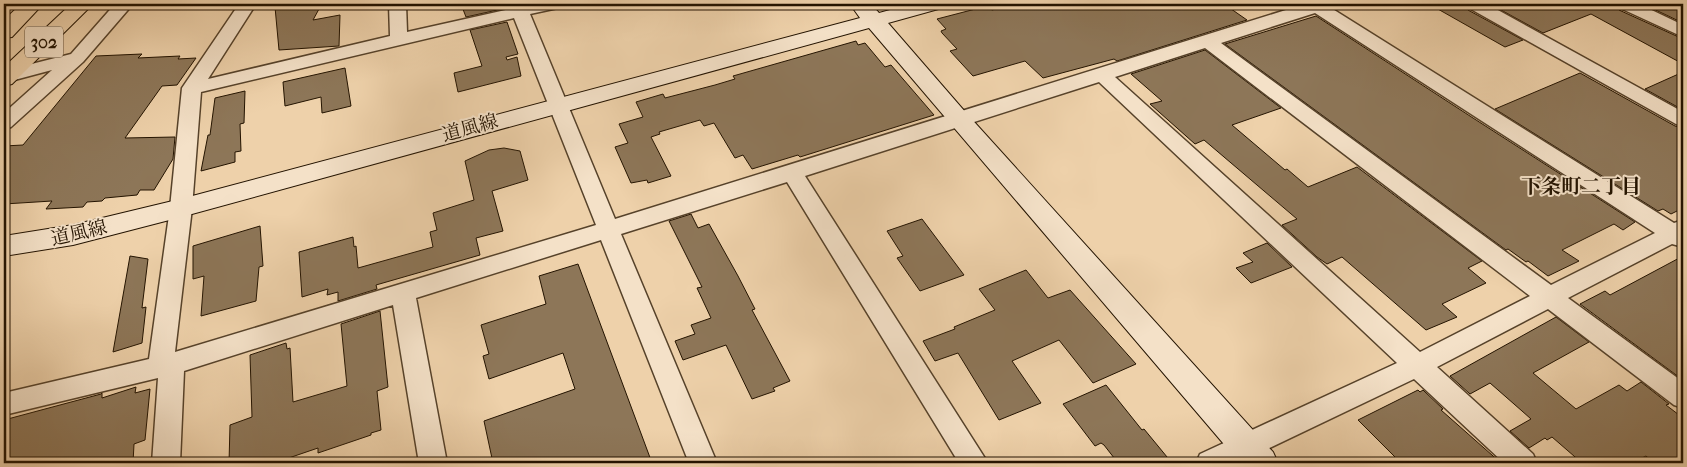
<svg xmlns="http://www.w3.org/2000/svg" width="1687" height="467" viewBox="0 0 1687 467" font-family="'IM FELL French Canon','Noto Serif JP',serif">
	<rect width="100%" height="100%" fill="#eed1aa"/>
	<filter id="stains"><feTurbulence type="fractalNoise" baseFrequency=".004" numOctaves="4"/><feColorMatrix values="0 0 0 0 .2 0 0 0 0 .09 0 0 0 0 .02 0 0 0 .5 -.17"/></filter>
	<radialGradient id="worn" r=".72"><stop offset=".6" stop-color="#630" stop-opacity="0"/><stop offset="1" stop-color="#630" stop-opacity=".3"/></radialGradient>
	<g fill="#8d7658" stroke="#231300">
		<path d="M461,4h39l2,5 -36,8z"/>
		<path d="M1014,4h17l5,4 16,-4h172l23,16 -130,41 -3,-2 -71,19 -18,-17 -52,15 -23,-25 7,-2 -15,-16 -1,-2 5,-2 -9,-10 50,-13 5,4z"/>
		<path d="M1429,4h35l4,6 55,30 -18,7z"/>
		<path d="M1490,4h125l4,6 64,29v25l-92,-50 -48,19z"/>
		<path d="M1643,4h40v19z"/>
		<path d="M316,5l2,1 -2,3h3l-6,11 27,-5 -1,31 -60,4 -4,-43z"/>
		<path d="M1316,16l157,102 162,104 -12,8 -9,-6 -52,26 17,11 -31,15 -20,-15 -2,1 -18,-13 -2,1 -281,-206z"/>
		<path d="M507,22l11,32 -12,3 1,3 10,-3 4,19 -63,16 -4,-19 28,-7 -12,-36z"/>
		<path d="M856,41l2,4 7,-2 20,24 6,-2 43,50 -134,42 -2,-2 -46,14 -9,-14 -8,3 -21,-35 -10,3 -4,-6 -41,12 1,2 -9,3 20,39 -23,7 -1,-3 -16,3 -16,-36 13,-4 -9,-19 24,-7 -7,-15 27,-8 2,4 50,-13 20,-6 -2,-3z"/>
		<path d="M1205,50l76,58 -49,17 53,45 2,-1 21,18 49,-20 125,94 -14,7 18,15 -44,21 15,13 -31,13 -84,-73 -15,7 -10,-7 -35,-32 15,-6 -93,-79 -9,4 -45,-40 12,-3 -31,-27z"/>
		<path d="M142,54l-4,4 42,-2 -2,3 18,-1 -19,27 -15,1 -37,52 50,-1 -2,22 -19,31h-14l-3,5 -32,3 -3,3 -15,1 -4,5 -37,2 6,-8 -48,3v-58l19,-1 73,-89z"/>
		<path d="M345,68l6,38 -29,7 -1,-16 -36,9 -2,-24z"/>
		<path d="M1683,72v38l-38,-21z"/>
		<path d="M1580,73l95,53 8,2v80l-12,6 -8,-5 -5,2 -163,-102z"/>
		<path d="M245,91l-1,32 -4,1 1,27 -6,1v10l-34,9 7,-36h2l5,-37z"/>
		<path d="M504,148l16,3 8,29 -36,11 11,40 -27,7 4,17 -104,30 1,4 -39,12v-9l-11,3 1,-6 -26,8 -3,-45 54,-15 1,10 2,-1 2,22 75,-21 -3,-15 7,-2 -4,-17 41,-13 -9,-39 24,-11z"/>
		<path d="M691,214l7,14 11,-4 29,52 17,33 -3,1 38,71 -17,7 2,3 -23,8 -26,-54 -43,15 -8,-19 20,-7 -4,-9 20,-7 -14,-30 5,-1 -33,-66z"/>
		<path d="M922,219l42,56 -44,16 -23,-33 6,-2 -16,-25z"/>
		<path d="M260,226l3,40 -4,1 -3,34 -55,15 3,-40 -11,3v-33z"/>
		<path d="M1267,243l25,24 -41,16 -15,-15 17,-6 -10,-9z"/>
		<path d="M130,256l18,3 -6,49 4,-1 -4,36 -29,9z"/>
		<path d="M1683,256v124l-103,-76 25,-13 5,4z"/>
		<path d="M578,264l74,199h-159l-9,-42 91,-32 -12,-36 -74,26 -6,-23 6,-2 -8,-29 65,-21 -7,-28z"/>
		<path d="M1026,270l22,28 22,-8 66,74 -43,19 -34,-43 -47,21 29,42 -42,17 -41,-67 -23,8 -12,-20 32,-12 -1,-2 41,-17 -16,-21z"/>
		<path d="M380,311l8,76 -11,4 4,39 -10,3v2l-53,18v-5l-44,15h-45l1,-38 22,-8 -2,-62 36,-12 1,6 3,-1 3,54 54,-16 -6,-62z"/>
		<path d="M1556,317l33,25 -56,31 43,36 43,-24 8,6 14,-9 28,22 -3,1 17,13v37l-13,8h-16l-8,-7 -14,7h-50l-30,-26 -5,3 -2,-2 -16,10 -19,-17 21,-12 -9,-8 -32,-28 -20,11 -20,-18z"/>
		<path d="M1106,385l36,45 2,-1 28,34h-54l-14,-18 -3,-2 -6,3 -32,-42z"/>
		<path d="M136,387l-1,6 15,-4 -5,51 -11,4 -1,19h-129v-43l97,-26 1,-1v5z"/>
		<path d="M1418,390l2,2 3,-2 20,19 -2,1 60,53h-100l-43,-43z"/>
	</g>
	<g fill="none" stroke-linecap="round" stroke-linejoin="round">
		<defs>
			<g id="street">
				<path d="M115,4h18l-50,58 -72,65 -7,2v-16l48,-43 -45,12 -3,-1v-10l67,-17z"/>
				<path d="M239,4h17l-48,75 182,-43 -1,-32h17l1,28 103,-23 -1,-5h51l-2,4 -28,6 85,205 690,-215h28l-2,4 343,215 9,-3v27l-11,-3 -104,54 115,84v26l-9,-3 -126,-96 -111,58 96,87 4,9h-33l-90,-84 -176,84h-42l4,-9 197,-91 -298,-281 -294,94 183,287h-29l-172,-281 -166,52 96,229h-28l-88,-223 -185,58 31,165h-28l-26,-158 -209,66 -4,92h-28l6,-85 -154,37v-22l145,-34 21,-151 12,-120zM1315,13l340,220 -104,52 -330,-242zM514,18l82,207 -421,127 17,-144 9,-116zM1205,48l325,248 -110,56 -305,-275z"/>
				<path d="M1466,4h21l196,108v14l-7,-2 -207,-116z"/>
				<path d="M1617,4h22l44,21v12l-63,-29z"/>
			</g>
			<path id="secondary" d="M850,4h21l8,9 33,-9h33l-3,4 -54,15 79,91 306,338 5,11h-38l-371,-435 -688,189 -108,28 -69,11v-20l69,-11 108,-26 679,-181z"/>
			<g id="highway">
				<path d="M21,4h22l-31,33 -8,1v-18z"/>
				<path d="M71,4h22l-81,80 -8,2v-19z"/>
			</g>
		</defs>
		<use href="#street" stroke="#56422a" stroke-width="3"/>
		<use href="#secondary" stroke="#231300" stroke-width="2"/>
		<use href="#highway" stroke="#231300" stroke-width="2"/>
		<use href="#street" fill="#f4e1c8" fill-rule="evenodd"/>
		<use href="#secondary" fill="#f4e1c8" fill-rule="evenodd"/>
		<use href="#highway" fill="#eed1aa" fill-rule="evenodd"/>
	</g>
	<g text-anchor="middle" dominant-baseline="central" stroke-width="4" stroke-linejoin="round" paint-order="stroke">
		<rect fill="#f4e1c8" stroke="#62513c" stroke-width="1" x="25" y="26.5" width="38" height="31" rx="4"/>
		<g font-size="18" font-weight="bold" fill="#231300">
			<text x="44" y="42">302</text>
		</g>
		<g font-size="19" fill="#231300" stroke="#f4e1c8">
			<text transform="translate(470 128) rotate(-15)">道風線</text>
			<text transform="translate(79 233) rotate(-13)">道風線</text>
		</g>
		<g font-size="20" font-weight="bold" fill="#231300" stroke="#f4e1c8">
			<text x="1581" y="186">下条町二丁目</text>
		</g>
	</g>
	<rect width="1687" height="467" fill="none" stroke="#eed1aa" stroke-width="20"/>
	<rect x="5" y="5" width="1677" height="457" fill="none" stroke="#231300" stroke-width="2.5"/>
	<rect x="10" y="10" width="1667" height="447" fill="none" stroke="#231300"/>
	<rect width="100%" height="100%" filter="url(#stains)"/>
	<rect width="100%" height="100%" fill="url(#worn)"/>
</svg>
